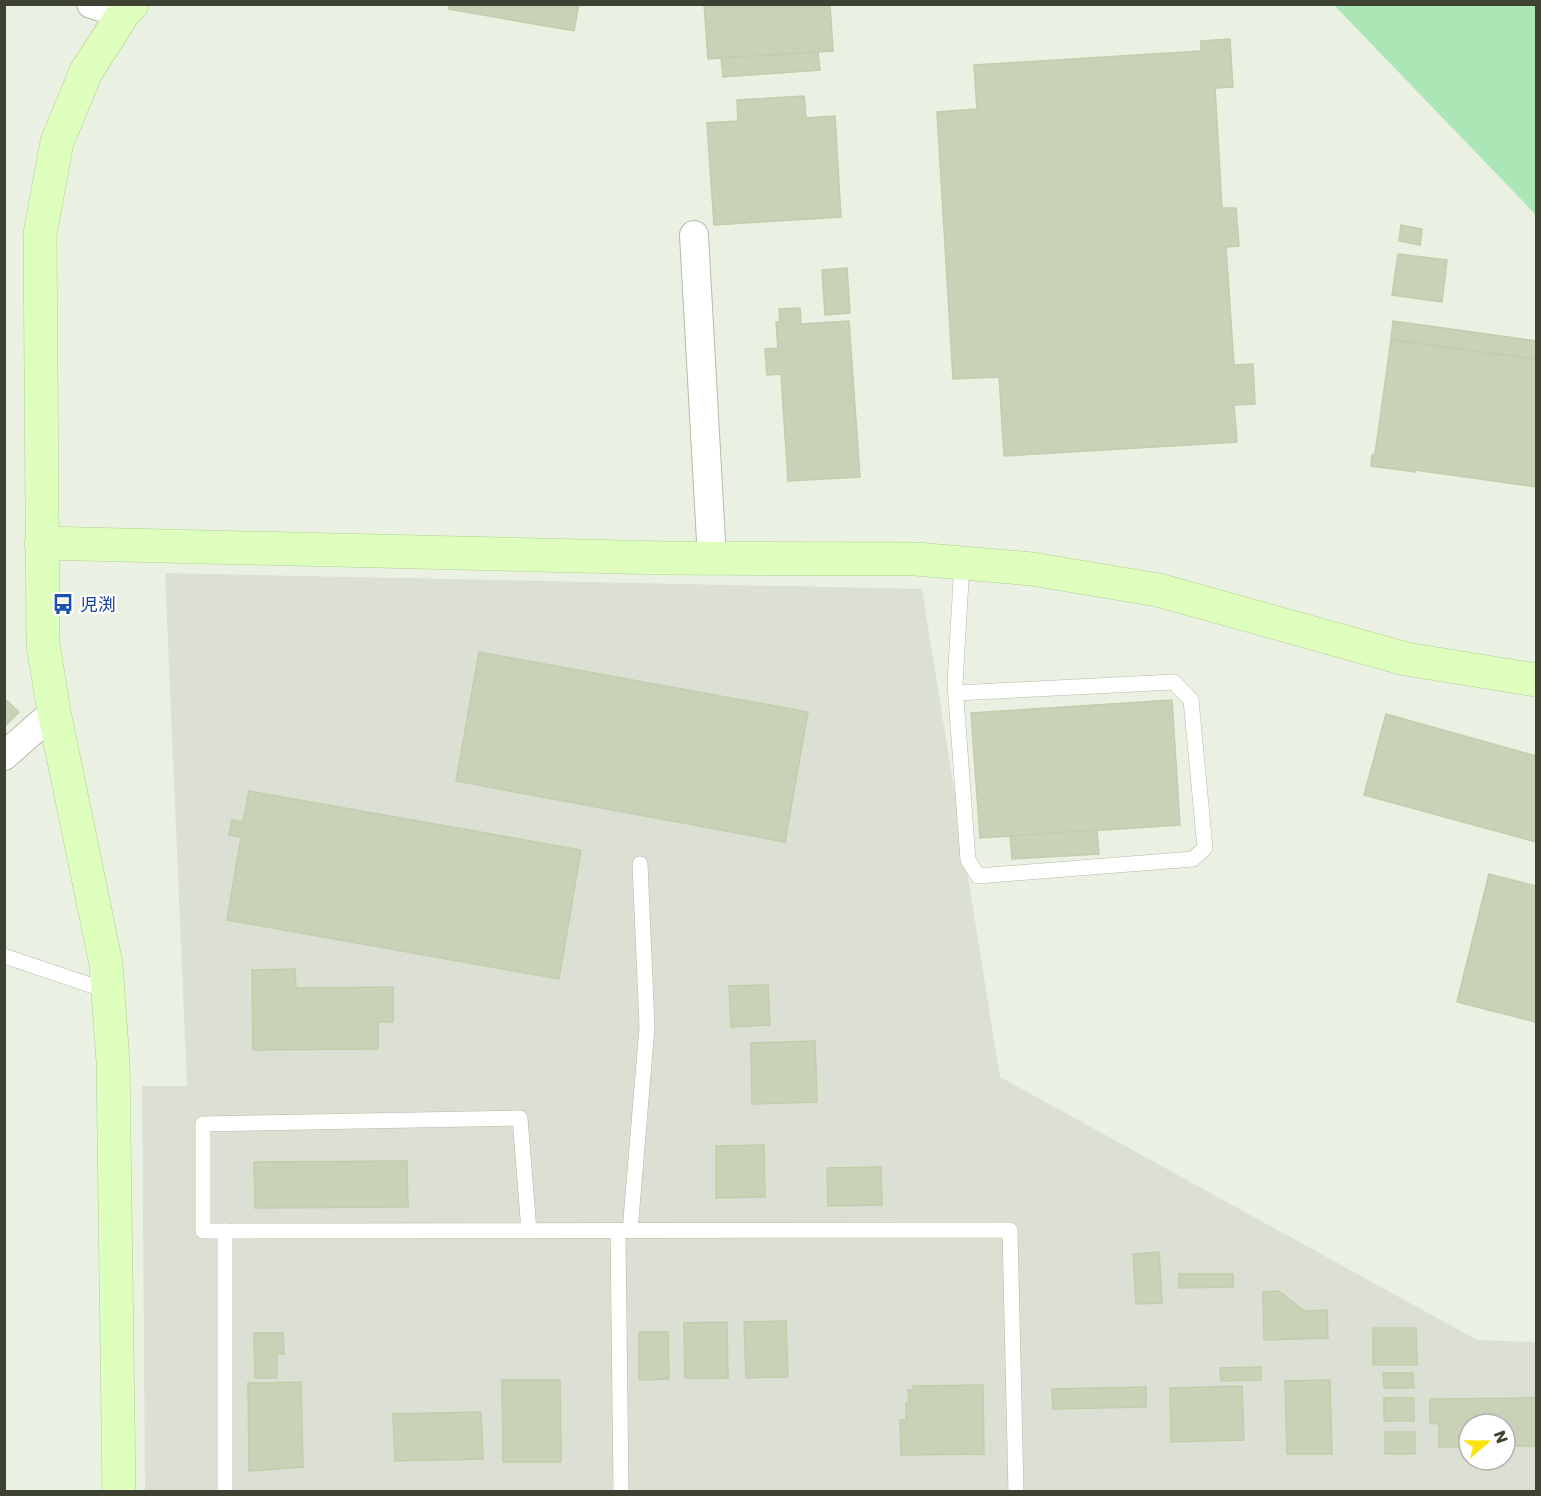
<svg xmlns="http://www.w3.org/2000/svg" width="1541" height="1496" viewBox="0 0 1541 1496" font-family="Poppins,'Noto Sans JP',sans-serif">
	<rect width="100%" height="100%" fill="#eaf1e2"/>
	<path fill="#dce0d4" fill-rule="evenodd" d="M165,573l757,16 78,488 477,263 59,2v149h-1391l-3,-405h45zM1469,1424h36v36h-36z"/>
	<path fill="#aae6b6" d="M1334,5h202v210z"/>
	<g fill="#c9d2b7" stroke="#c1cdab" stroke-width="1.5">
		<path d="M449,4h130l-5,27 -125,-22z"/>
		<path d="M704,4h126l3,47 -125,8z"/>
		<path d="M1230,39l3,48 -18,1 7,120h14l3,38 -13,1 8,118 19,-1 2,40 -21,1 3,37 -233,14 -5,-79 -46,2 -16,-267 40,-3 -3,-44 227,-14v-10z"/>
		<path d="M818,52l2,18 -97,7 -2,-19z"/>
		<path d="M804,96l2,22 29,-2 6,101 -127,8 -7,-102 31,-2 -1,-21z"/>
		<path d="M1401,225l21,4 -2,16 -21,-4z"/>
		<path d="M1398,254l49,6 -5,42 -50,-7z"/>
		<path d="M847,268l3,45 -25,2 -3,-45z"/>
		<path d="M800,308l1,16 48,-3 11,156 -72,4 -7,-107 -14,1 -2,-26 13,-1 -2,-26h4l-1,-13z"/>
		<path d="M1393,321l143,20v18l-145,-19z"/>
		<path d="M1391,340l145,19v128l-121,-17v2l-44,-6 1,-11 3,-1z"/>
		<path d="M479,652l329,60 -23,130 -329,-61z"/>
		<path d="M4,698l15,14 -15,15z"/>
		<path d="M1172,700l8,125 -200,13 -9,-125z"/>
		<path d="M1386,714l150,42v86l-172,-47z"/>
		<path d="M249,791l332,59 -22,129 -332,-59 14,-83 -12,-2 3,-15 11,2z"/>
		<path d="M1097,830l2,24 -87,5 -2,-23z"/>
		<path d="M1489,874l47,12v136l-79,-20z"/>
		<path d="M295,969l1,19 97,-1v35h-15v27l-125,1 -1,-80z"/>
		<path d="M768,985l2,40 -39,2 -2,-41z"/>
		<path d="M815,1041l2,61 -65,2 -1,-61z"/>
		<path d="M764,1145l1,52 -49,1v-52z"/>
		<path d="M407,1161l1,46 -153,1 -1,-46z"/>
		<path d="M881,1167l1,38 -54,1 -1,-38z"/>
		<path d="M1159,1252l3,51 -26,1 -3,-50z"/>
		<path d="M1179,1274h54v13l-54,1z"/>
		<path d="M1279,1291l25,20 23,-1 1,28 -64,2 -1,-48z"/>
		<path d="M786,1321l2,56 -42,1 -2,-56z"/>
		<path d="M727,1322l1,56h-43l-1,-55z"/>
		<path d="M1373,1328h43l1,37h-44z"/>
		<path d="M639,1332h29l1,47 -30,1z"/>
		<path d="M254,1333h29l1,21h-7v24h-22z"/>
		<path d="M1261,1367v13l-40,1 -1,-13z"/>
		<path d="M1383,1373h30l1,15h-30z"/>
		<path d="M502,1380h58l1,82h-58z"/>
		<path d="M1330,1380l2,74h-45l-2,-73z"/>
		<path d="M301,1382l2,85 -54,4 -1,-88z"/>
		<path d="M983,1385l1,69 -83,1 -1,-35h6v-17h3l-1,-13h6l-1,-4z"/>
		<path d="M1242,1386l2,54 -73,2 -1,-54z"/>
		<path d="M1146,1387v20l-93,2 -1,-20z"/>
		<rect x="1384" y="1398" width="30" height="23"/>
		<path d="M1536,1398v48h-31v-22h-36v23h-30v-23l-9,-1v-24z"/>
		<path d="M481,1412l2,47 -88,2 -2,-47z"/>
		<rect x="1385" y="1432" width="30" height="22"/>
	</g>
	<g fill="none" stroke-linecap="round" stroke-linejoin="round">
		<defs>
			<g id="lane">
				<path d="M956,693l218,-11 17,18 14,148 -12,11 -215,17 -10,-16 -13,-176 7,-121"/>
				<path d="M4,956l104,35"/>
				<path d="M225,1231h-22v-107l317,-6 9,113"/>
				<path d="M618,1231l3,261"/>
				<path d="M630,1231l17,-204 -7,-163"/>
				<path d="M225,1492v-261l785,-1 6,262"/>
			</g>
			<g id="street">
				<path d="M91,4l32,10"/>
				<path d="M694,235l18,324"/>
				<path d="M4,756l50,-44"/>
			</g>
			<g id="secondary">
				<path d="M41,543l625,15 250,1 116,10 126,21 248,69 130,21"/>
				<path d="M119,1492l-6,-430 -7,-98 -52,-252 -11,-68 -3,-410 17,-92 29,-70 37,-58 9,-10"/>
			</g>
		</defs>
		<use href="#lane" stroke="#b3bca5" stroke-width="16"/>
		<use href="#street" stroke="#b3bca5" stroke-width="30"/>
		<use href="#secondary" stroke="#afce8f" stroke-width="34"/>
		<use href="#lane" stroke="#fff" stroke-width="15"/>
		<use href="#street" stroke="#fff" stroke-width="28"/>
		<use href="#secondary" stroke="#deffbe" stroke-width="33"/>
	</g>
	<defs>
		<symbol id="bus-bare" viewBox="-9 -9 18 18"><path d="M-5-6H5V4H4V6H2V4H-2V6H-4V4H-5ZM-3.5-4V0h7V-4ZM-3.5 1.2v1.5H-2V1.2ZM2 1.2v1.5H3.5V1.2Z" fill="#1a4fb4" stroke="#fff" stroke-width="2.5" paint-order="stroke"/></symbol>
	</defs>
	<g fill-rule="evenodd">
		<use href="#bus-bare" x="48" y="589" width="30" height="30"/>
	</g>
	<g text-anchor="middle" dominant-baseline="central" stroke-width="4.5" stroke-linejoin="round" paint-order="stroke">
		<g font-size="18" fill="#164399" stroke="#fff" text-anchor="start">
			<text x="80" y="604">児渕</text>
		</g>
	</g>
	<rect width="1541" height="1496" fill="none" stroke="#3d4233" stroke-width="12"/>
	<g transform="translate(1487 1442) rotate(70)"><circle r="28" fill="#ffffff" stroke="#b1b3ad" stroke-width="1.5"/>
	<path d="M0-4.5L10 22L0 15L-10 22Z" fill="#fbe30f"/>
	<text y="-9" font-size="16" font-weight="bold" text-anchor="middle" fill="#3d4233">N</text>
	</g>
</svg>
